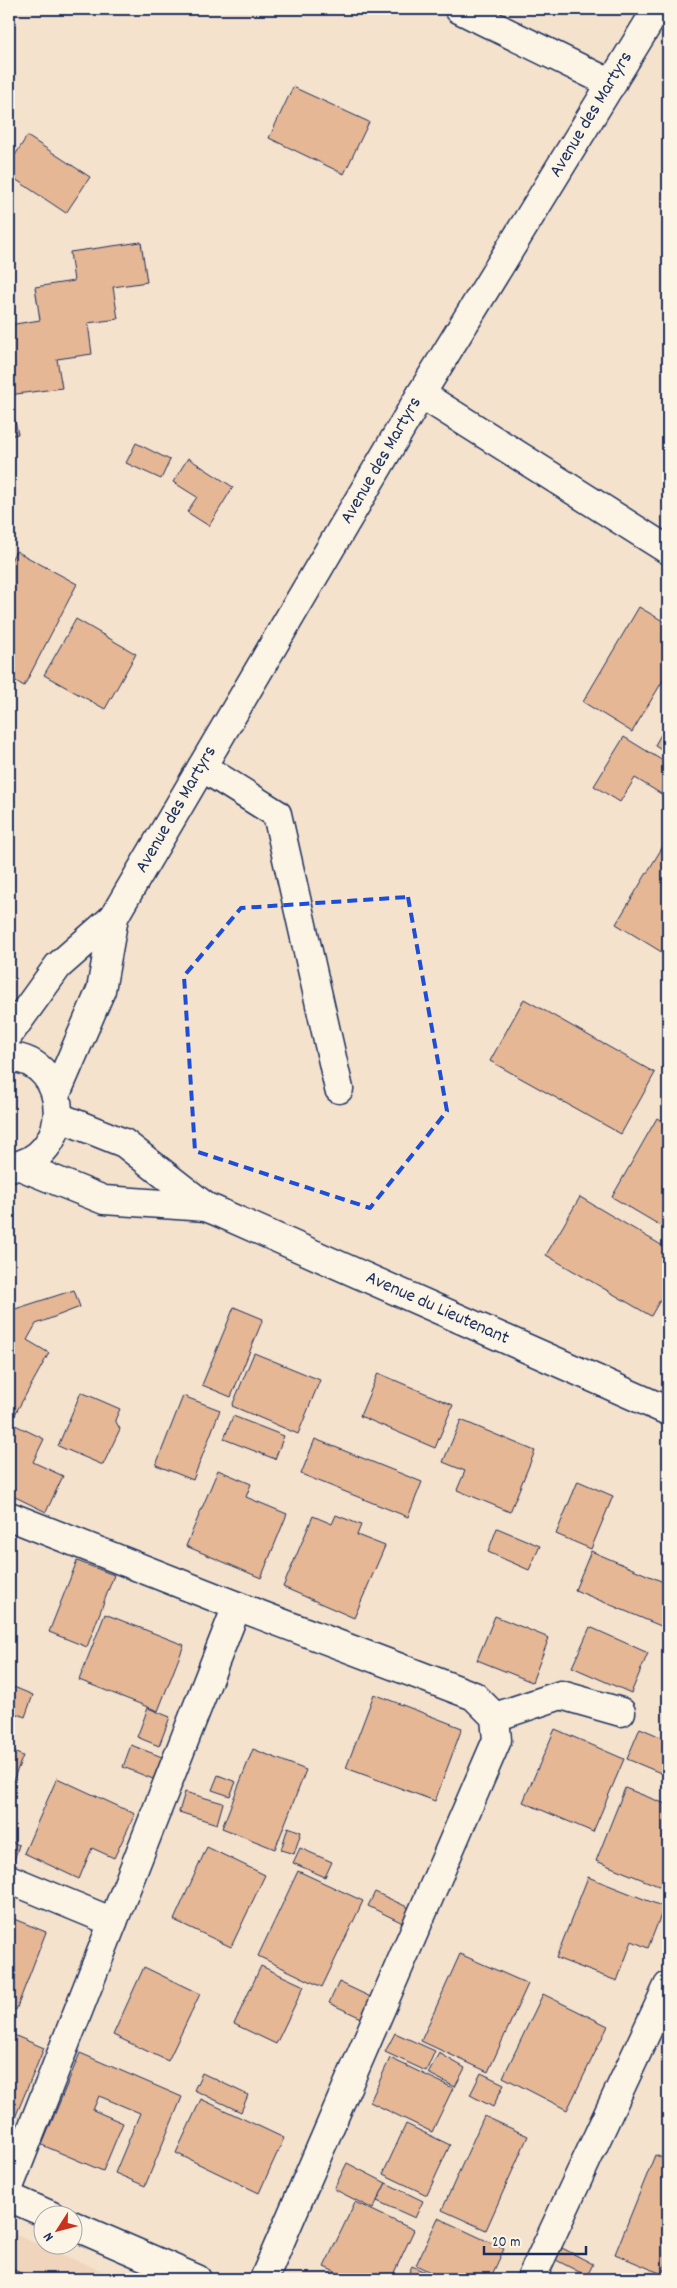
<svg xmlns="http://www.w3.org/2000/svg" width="677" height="2288" viewBox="0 0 677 2288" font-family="Dekko,sans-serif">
	<rect width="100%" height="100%" fill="#f5e2cd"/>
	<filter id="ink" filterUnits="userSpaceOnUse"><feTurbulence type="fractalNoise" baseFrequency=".02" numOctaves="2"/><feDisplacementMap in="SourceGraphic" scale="10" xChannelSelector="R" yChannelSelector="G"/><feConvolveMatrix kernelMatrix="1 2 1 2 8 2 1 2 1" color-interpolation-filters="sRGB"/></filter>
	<g filter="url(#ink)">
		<path fill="#f0d5bc" d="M9,2232l112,47h-112z"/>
		<g fill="#e5b795" stroke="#1b2f5e">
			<path d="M293,87l76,35 -25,52 -75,-36z"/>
			<path d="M27,136l63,41 -24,36 -57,-38v-10z"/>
			<path d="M141,242l6,40 -34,5 5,32 -30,4 4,31 -35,5 5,29 -53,7v-38l2,-1 -2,-31 31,-5 -5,-33 39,-6 -4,-29z"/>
			<path d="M14,417l4,17 -9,2v-18z"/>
			<path d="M136,443l34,17 -9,19 -35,-16z"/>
			<path d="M188,458l45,29 -24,39 -22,-14 10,-15 -24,-15z"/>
			<path d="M16,551l61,33 -53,102 -15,-9v-113z"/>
			<path d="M639,607l29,17v48l-36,60 -49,-30z"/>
			<path d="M76,619l60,35 -31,55 -61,-34z"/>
			<path d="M668,722v31l-13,-8z"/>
			<path d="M624,737l44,27v34l-33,-20 -15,24 -26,-16z"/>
			<path d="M668,838v118l-52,-32z"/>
			<path d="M524,999l131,74 -34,61 -131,-73z"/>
			<path d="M657,1118l11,7v105l-56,-33z"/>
			<path d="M580,1197l88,52v37l-17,30 -105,-61z"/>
			<path d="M74,1290l6,17 -44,17 -9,16 22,13 -40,72v-114z"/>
			<path d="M234,1307l29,12 -32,78 -29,-12z"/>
			<path d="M254,1353l66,27 -22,54 -66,-28z"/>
			<path d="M378,1373l75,32 -18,43 -75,-32z"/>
			<path d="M81,1392l39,17 -5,11 5,9 -17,36 -45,-19z"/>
			<path d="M183,1396l37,14 -27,70 -37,-15z"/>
			<path d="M233,1416l51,20 -9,23 -51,-20z"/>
			<path d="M461,1420l74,31 -25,61 -53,-22 8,-19 -22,-9z"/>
			<path d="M13,1424l31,15 -11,23 30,14 -17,36 -37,-18v-62z"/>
			<path d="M315,1439l107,43 -14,35 -107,-43z"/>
			<path d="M218,1470l33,14 -5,13 41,17 -26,64 -75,-32z"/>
			<path d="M578,1481l35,15 -22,53 -35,-15z"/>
			<path d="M336,1515l25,10 -4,10 28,11 -31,72 -71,-31 30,-71 19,8z"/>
			<path d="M497,1528l43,18 -11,24 -41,-18z"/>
			<path d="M591,1551l77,33v45l-93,-39z"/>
			<path d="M77,1561l37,14 -27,72 -38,-15z"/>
			<path d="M105,1614l79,31 -26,66 -79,-31z"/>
			<path d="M495,1616l54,22 -17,44 -55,-22z"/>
			<path d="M590,1627l58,26 -17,40 -59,-26z"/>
			<path d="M9,1685l24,10 -8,22 -16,-6z"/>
			<path d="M374,1694l88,34 -27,73 -89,-33z"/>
			<path d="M148,1708l22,9 -11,29 -22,-9z"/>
			<path d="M640,1728l28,12v36l-41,-17z"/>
			<path d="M555,1729l69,30 -31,73 -70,-30z"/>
			<path d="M131,1745l31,12 -9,22 -30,-12z"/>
			<path d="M253,1749l53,21 -31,79 -53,-21z"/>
			<path d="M9,1750l14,6 -14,34z"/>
			<path d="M218,1775l18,7 -6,14 -18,-6z"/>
			<path d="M57,1778l78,36 -21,44 -22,-10 -13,31 -55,-26z"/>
			<path d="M625,1788l43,17v79l-2,5 -70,-28z"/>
			<path d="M185,1792l38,11 -6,21 -38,-12z"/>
			<path d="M288,1827l13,5 -7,22 -13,-4z"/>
			<path d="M9,1841l10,4 -8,25 -2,-1z"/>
			<path d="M207,1847l58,28 -34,72 -57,-27z"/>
			<path d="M300,1848l32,14 -7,15 -32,-14z"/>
			<path d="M298,1871l65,30 -41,86 -64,-31z"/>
			<path d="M588,1877l76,30 -16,41 -16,-7 -15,40 -61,-23z"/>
			<path d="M375,1892l43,20 -7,15 -43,-21z"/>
			<path d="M9,1917l37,15 -30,78 -7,-3z"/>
			<path d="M460,1954l68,30 -40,88 -67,-31z"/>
			<path d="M261,1966l43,20 -28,58 -42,-20z"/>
			<path d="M144,1967l56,27 -32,67 -55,-26z"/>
			<path d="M339,1982l38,18 -9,21 -39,-18z"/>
			<path d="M543,1994l65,32 -41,84 -64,-33z"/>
			<path d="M9,2033l35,15 -35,84z"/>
			<path d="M395,2033l40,18 -9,20 -41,-19z"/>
			<path d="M80,2053l102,44 -37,89 -30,-13 25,-60 -41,-17 -6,14 30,13 -20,48 -61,-26z"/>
			<path d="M439,2053l26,15 -10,19 -27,-14z"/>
			<path d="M390,2058l63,30 -21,44 -62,-30z"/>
			<path d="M202,2073l46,22 -7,17 -47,-22z"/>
			<path d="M481,2073l23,11 -11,23 -23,-12z"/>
			<path d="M201,2099l83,39 -25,55 -83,-40z"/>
			<path d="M484,2116l44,20 -42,94 -44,-20z"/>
			<path d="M406,2124l44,21 -23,50 -44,-21z"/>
			<path d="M655,2155l13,5v99l-6,15 -47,-20z"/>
			<path d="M347,2163l39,20 -13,26 -39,-20z"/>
			<path d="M386,2183l37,18 -8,17 -38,-17z"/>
			<path d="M355,2202l59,28 -23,49h-40l-27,-12z"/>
			<path d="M438,2218l66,31 -14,30h-46l-28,-14z"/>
			<path d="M562,2248l31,16 -6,12 -31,-16z"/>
			<path d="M412,2266l28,13h-34z"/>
			<path d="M9,2268l26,11h-26z"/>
		</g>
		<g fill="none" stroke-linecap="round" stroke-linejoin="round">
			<defs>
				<g id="minor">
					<path d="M459,9l153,75"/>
					<path d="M421,394l247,156"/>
					<path d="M202,767l75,47 62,275"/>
					<path d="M9,1516l228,90 237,90 21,21 2,23 -233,539"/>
					<path d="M495,1717l66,-22 60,17"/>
					<path d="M9,1879l104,43"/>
					<path d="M9,2187l228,-581"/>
					<path d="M9,2197l43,19"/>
					<path d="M72,2225l125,54"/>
					<path d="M531,2279l137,-293"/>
				</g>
				<g id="major">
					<path d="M9,1034l49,-68 56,-49"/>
					<path d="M9,1057c64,4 66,102 0,110"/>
					<path d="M56,1094l45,-104 13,-73 5,-9 302,-514 236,-385"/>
					<path d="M59,1117l65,26 82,64 10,4 452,200"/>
					<path d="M20,1166l84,34 102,7"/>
				</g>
			</defs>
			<use href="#minor" stroke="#1b2f5e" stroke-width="31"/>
			<use href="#major" stroke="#1b2f5e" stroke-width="31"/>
			<use href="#minor" stroke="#fcf5e5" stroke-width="28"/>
			<use href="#major" stroke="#fcf5e5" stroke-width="28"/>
		</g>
	</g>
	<path fill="none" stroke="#1d4ed8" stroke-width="4" stroke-dasharray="10 6" stroke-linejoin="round" d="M408,897l39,214 -77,97 -175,-57 -11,-175 57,-68z"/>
	<g text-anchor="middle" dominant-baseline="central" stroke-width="5" stroke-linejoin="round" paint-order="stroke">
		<g font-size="19" fill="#1b2f5e" stroke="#fcf5e5">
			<text transform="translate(592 115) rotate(-59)">Avenue des Martyrs</text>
			<text transform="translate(382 461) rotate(-60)">Avenue des Martyrs</text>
			<text transform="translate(177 810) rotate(-60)">Avenue des Martyrs</text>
			<text transform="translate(437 1309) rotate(24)">Avenue du Lieutenant</text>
		</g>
	</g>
	<rect width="677" height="2288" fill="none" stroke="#fcf5e5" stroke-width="30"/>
	<rect x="15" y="15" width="647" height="2258" fill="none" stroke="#1b2f5e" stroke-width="2" filter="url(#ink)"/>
	<g transform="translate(58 2230) rotate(234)"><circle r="24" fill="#fcf5e5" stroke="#a2a6af"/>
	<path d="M0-4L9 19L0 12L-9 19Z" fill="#c8321e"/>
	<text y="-8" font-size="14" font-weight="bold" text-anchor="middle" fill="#1b2f5e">N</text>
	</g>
	<path d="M484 2246v8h102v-8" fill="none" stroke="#1b2f5e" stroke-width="2.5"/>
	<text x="492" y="2246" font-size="15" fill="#1b2f5e" stroke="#fcf5e5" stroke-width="4" paint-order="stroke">20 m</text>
</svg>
